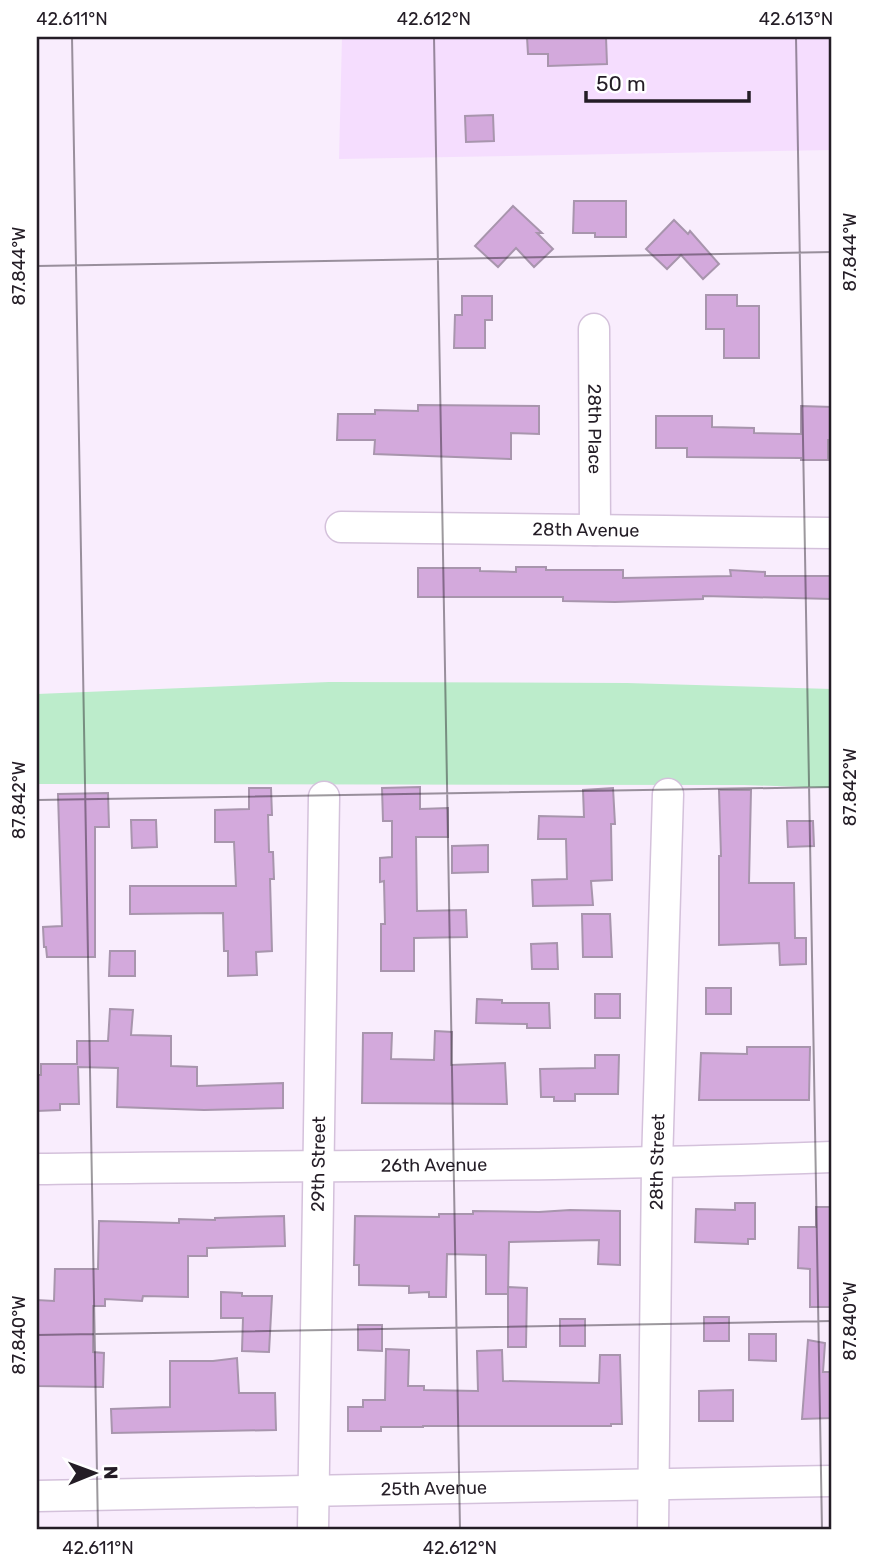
<svg xmlns="http://www.w3.org/2000/svg" width="869" height="1567" viewBox="0 0 869 1567" font-family="Rubik,sans-serif">
	<rect width="100%" height="100%" fill="#f9edfd"/>
	<path fill="#f5ddfe" d="M342,37h490v113l-493,9z"/>
	<path fill="#bceccb" d="M329,682l298,1 205,6v99l-88,-3 -707,-1v-90z"/>
	<g fill="#d3a9dc" stroke="#a895ad" stroke-width="2">
		<path d="M527,37h79l1,27 -59,2v-12h-20z"/>
		<path d="M493,115l1,26 -28,1 -1,-26z"/>
		<path d="M574,201h52v36h-31v-4h-22z"/>
		<path d="M513,206l29,27h-5l16,16 -19,18 -18,-19 -18,19 -23,-21z"/>
		<path d="M674,220l14,14 2,-3 29,33 -16,15 -22,-24 -14,14 -21,-20z"/>
		<path d="M706,295h31v11h22v52h-35v-29h-18z"/>
		<path d="M462,296h30v24h-7v28h-31l1,-33h7z"/>
		<path d="M418,405l121,1v28l-28,-1v26l-137,-5 1,-14h-38l1,-26h37v-4l43,1z"/>
		<path d="M801,406l31,1v33h-4v20h-27v-2l-114,-1v-9h-31v-32h56v11l42,1v5l47,1z"/>
		<path d="M516,567h30v3h77v8l108,-2 -1,-6 35,2v4h67v23l-129,-3v3l-88,3 -52,-1v-4h-145v-29h62v3l36,1z"/>
		<path d="M420,787v22l28,-1v29h-32l1,74 49,-1 1,27 -53,1v33h-33v-47h4l-1,-43 -4,1v-24l12,-1v-36h-9l-1,-33z"/>
		<path d="M249,788h22l1,27h-4l1,37h4l1,27h-4l2,72 -16,1 1,23 -29,1v-25h-4l-1,-38 -93,1v-28h106l-2,-44h-19v-32l34,-1z"/>
		<path d="M613,788l2,36h-4l1,56 -21,1 2,24 -60,1 -1,-26 35,-1 -1,-40h-28l1,-23 45,1 -1,-27z"/>
		<path d="M719,790h32l-2,93h45l1,55h11v26l-26,1 -1,-22 -60,2v-89h2z"/>
		<path d="M108,793l1,34h-14v130h-48l-1,-10h-2l-1,-20 19,-1 -4,-132z"/>
		<path d="M131,820h25l1,27 -25,1z"/>
		<path d="M787,821h26l1,25 -26,1z"/>
		<path d="M488,845v27l-36,1v-27z"/>
		<path d="M582,914h28l2,43h-29z"/>
		<path d="M557,943l1,26h-26l-1,-25z"/>
		<path d="M110,951h25v25h-26z"/>
		<rect x="706" y="988" width="25" height="26"/>
		<rect x="595" y="994" width="25" height="24"/>
		<path d="M477,999l25,1v3h47l1,25h-23v-4l-51,-1z"/>
		<path d="M110,1009l23,1 -2,25 40,1v30l26,1v19l86,-3v25l-79,2 -87,-3 1,-39 -40,-1 1,37h-19v6l-23,1v-36h4v-11h36v-23h31z"/>
		<path d="M435,1031l17,1 -1,33 54,-2 2,41 -145,-1 1,-70h29l-1,26 43,1z"/>
		<path d="M747,1047h63l-1,53h-110l2,-47 46,1z"/>
		<path d="M595,1055h24l-1,39h-43v7h-21v-4h-13l-1,-28 55,-1z"/>
		<path d="M735,1203h20v36h-7v5l-53,-2 1,-33 39,1z"/>
		<path d="M816,1207h16l-1,100h-21v-38l-12,-1 1,-41h17z"/>
		<path d="M570,1210l50,1v54l-22,-1 1,-24 -90,2 -1,52h-22v-39l-39,-1 -1,43h-17v-5l-20,1v-7l-50,-1v-20h-5l1,-49 84,1v-3h34v-3l66,1z"/>
		<path d="M284,1216l1,30 -78,2v8h-19v41l-45,-1 -1,5 -37,-2v7h-12v46l11,1 -1,34 -66,-1v-86l17,1 1,-32h43l1,-48 80,2v-4l36,1v-2z"/>
		<path d="M508,1287l19,1 -1,59h-18z"/>
		<path d="M221,1292l21,1v3h30l-3,56 -27,-1 1,-33h-22z"/>
		<rect x="704" y="1317" width="25" height="24"/>
		<rect x="560" y="1319" width="25" height="27"/>
		<path d="M358,1325h24v26l-24,-1z"/>
		<path d="M749,1334h27v27l-27,-1z"/>
		<path d="M808,1340l17,3 -2,29h9v46l-30,1z"/>
		<path d="M386,1349l23,1 -1,36h16v4l54,1 -1,-40 25,-1 1,31 46,1 50,1 1,-28h20l2,69h-11v2h-188v1h-42v4h-33v-24h15v-7h22z"/>
		<path d="M237,1358l2,35h36l1,37 -164,3 -1,-24 59,-2v-46h43z"/>
		<path d="M733,1390v31h-34v-30z"/>
	</g>
	<g fill="none" stroke-linecap="round" stroke-linejoin="round">
		<defs>
			<g id="minor">
				<path id="s1" d="M594,329l1,201"/>
				<path id="s2" d="M341,527l491,6"/>
				<path id="s3" d="M37,1169c265,-4 530,-2 795,-12"/>
				<path id="s4" d="M37,1496l795,-15"/>
				<path id="s5" d="M313,1530l11,-733"/>
				<path id="s6" d="M653,1530l4,-366 11,-370"/>
			</g>
		</defs>
		<use href="#minor" stroke="#d4c1db" stroke-width="33"/>
		<use href="#minor" stroke="#fff" stroke-width="30"/>
	</g>
	<path fill="none" stroke="#241d26" stroke-width="2" stroke-opacity="0.45" d="M72,37l26,1493M434,37l26,1493M796,37l26,1493M37,266l795,-14M37,800l795,-13M37,1335l795,-14"/>
	<g text-anchor="middle" dominant-baseline="central" stroke-width="5" stroke-linejoin="round" paint-order="stroke">
		<g font-size="18" fill="#241d26" stroke="#fff">
			<text stroke="none"><textPath href="#s1" startOffset="100">28th Place</textPath></text>
			<text stroke="none"><textPath href="#s2" startOffset="245">28th Avenue</textPath></text>
			<text stroke="none"><textPath href="#s6" startOffset="368">28th Street</textPath></text>
			<text stroke="none"><textPath href="#s5" startOffset="366">29th Street</textPath></text>
			<text stroke="none"><textPath href="#s3" startOffset="397">26th Avenue</textPath></text>
			<text stroke="none"><textPath href="#s4" startOffset="397">25th Avenue</textPath></text>
		</g>
	</g>
	<rect width="869" height="1567" fill="none" stroke="#ffffff" stroke-width="77"/>
	<g transform="translate(94 1473) rotate(89)" stroke="#ffffff" stroke-width="5" paint-order="stroke">
	<path d="M0-5L12 26L0 18L-12 26Z" fill="#241d26"/>
	<text y="-10" font-size="19" font-weight="bold" text-anchor="middle" fill="#241d26">N</text>
	</g>
	<path d="M586 91v10h163v-10" fill="none" stroke="#241d26" stroke-width="3.5"/>
	<text x="596" y="91" font-size="21" fill="#241d26" stroke="#ffffff" stroke-width="5" paint-order="stroke">50 m</text>
	<rect x="38" y="38" width="792" height="1490" fill="none" stroke="#241d26" stroke-width="2.5"/>
	<g font-size="18" text-anchor="middle" fill="#241d26">
		<text x="72" y="25">42.611°N</text>
		<text x="434" y="25">42.612°N</text>
		<text x="796" y="25">42.613°N</text>
		<text transform="translate(850 252) rotate(-90)" y="6">87.844°W</text>
		<text transform="translate(19 266) rotate(-90)" y="6">87.844°W</text>
		<text transform="translate(850 787) rotate(-90)" y="6">87.842°W</text>
		<text transform="translate(19 800) rotate(-90)" y="6">87.842°W</text>
		<text transform="translate(850 1321) rotate(-90)" y="6">87.840°W</text>
		<text transform="translate(19 1335) rotate(-90)" y="6">87.840°W</text>
		<text x="98" y="1554">42.611°N</text>
		<text x="460" y="1554">42.612°N</text>
	</g>
</svg>
